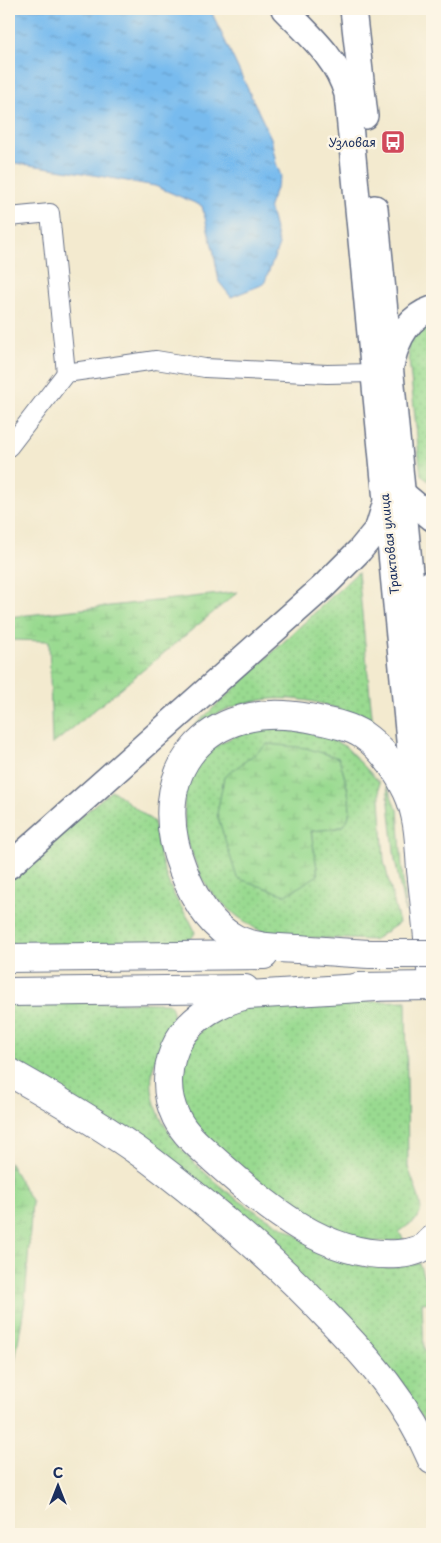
<svg xmlns="http://www.w3.org/2000/svg" width="441" height="1543" viewBox="0 0 441 1543" font-family="'Playpen Sans',sans-serif">
	<defs>
		<pattern id="grass-dots" width="8" height="8" patternUnits="userSpaceOnUse" patternTransform="scale(1.25)"><rect width="8" height="8" fill="#99da90"/><path d="M2 2h.1M6 6h.1" fill="none" stroke="#83bb7f" stroke-width="1.8" stroke-linecap="round"/></pattern>
		<pattern id="wetland-marsh" width="20" height="14" patternUnits="userSpaceOnUse" patternTransform="scale(1.25)"><rect width="20" height="14" fill="#99da90"/><path d="M1 5h8M5 5V1M11 12h8M15 12V8" fill="none" stroke="#83bb7f"/></pattern>
		<pattern id="water-ripples" width="26" height="14" patternUnits="userSpaceOnUse" patternTransform="scale(1.25)"><rect width="26" height="14" fill="#78bbee"/><path d="M2 4q2-2 4 0t4 0M15 11q2-2 4 0t4 0" fill="none" stroke="#6298c4"/></pattern>
	</defs>
	<rect width="100%" height="100%" fill="#fcf5e5"/>
	<filter id="ink" filterUnits="userSpaceOnUse"><feTurbulence type="fractalNoise" baseFrequency=".02" numOctaves="2"/><feDisplacementMap in="SourceGraphic" scale="10" xChannelSelector="R" yChannelSelector="G"/><feConvolveMatrix kernelMatrix="1 2 1 2 8 2 1 2 1" color-interpolation-filters="sRGB"/></filter>
	<filter id="wash" filterUnits="userSpaceOnUse"><feTurbulence type="fractalNoise" baseFrequency=".0096" numOctaves="4" result="noise"/><feDisplacementMap in="SourceGraphic" scale="20" xChannelSelector="R" yChannelSelector="G"/><feGaussianBlur stdDeviation="1.12" result="paint"/><feColorMatrix in="noise" values="0 0 0 0 0 0 0 0 0 0 0 0 0 0 0 0 0 1.4 0 .05"/><feComposite in="paint" operator="in"/></filter>
	<g filter="url(#wash)">
		<rect width="100%" height="100%" fill="#f3eacf"/>
		<g fill="url(#grass-dots)" stroke="#5a8477" fill-rule="evenodd">
			<path d="M432,316v168l-11,-9 -14,-135z"/>
			<path d="M358,572l15,154c-59,-36 -124,-38 -182,3z"/>
			<path d="M273,728h19l30,6 24,13 33,35 5,79 15,62 -25,17 -101,-4 -20,-9 -16,-11 -24,-21 -12,-18 -16,-41 -1,-43 15,-33 16,-14 30,-15zM267,744l72,14c4,16 20,57 3,68 -5,3 -24,4 -31,5l7,44z"/>
			<path d="M387,785l8,21 3,3 7,103 -10,-52z"/>
			<path d="M112,790l42,32c3,26 9,50 20,73 6,12 15,22 20,34l1,4 -4,6 -12,5 -170,1v-67z"/>
			<path d="M406,1001l2,166 11,31 2,11 -3,9 -19,14 5,8 -32,2 -37,-11 -38,-19 -89,-69 -32,-47 5,-37 25,-36 53,-20z"/>
			<path d="M9,1002l159,1c17,14 -11,48 -15,65 -3,13 -1,29 4,41 12,35 61,79 92,98 15,10 31,18 46,27 21,12 41,25 64,31 21,5 40,2 60,-2l13,39 -10,1 2,47h8v83l-48,-69 -375,-305z"/>
		</g>
		<g fill="url(#wetland-marsh)" stroke="#5a8477">
			<path d="M238,592l-186,153 -3,-104 -40,-1v-23z"/>
			<path d="M268,744l38,4 33,10c4,16 20,57 3,68 -5,3 -23,4 -31,5l7,44 -32,20 -49,-17 -20,-64 7,-37z"/>
			<path d="M9,1162l23,40 -7,100 -16,93z"/>
		</g>
		<path fill="url(#water-ripples)" stroke="#4a75a6" d="M9,9h201l61,129 5,25 5,13 -12,30 10,39 -15,39 -33,13 -12,-15 -5,-29 -12,-47 -47,-20 -84,-15 -62,-9z"/>
	</g>
	<g filter="url(#ink)">
		<g fill="none" stroke-linecap="round" stroke-linejoin="round">
			<defs>
				<g id="minor">
					<path d="M9,217l41,-4 16,160"/>
					<path d="M9,447l57,-74 90,-13 49,8 122,6 46,-1"/>
				</g>
				<g id="secondary">
					<path d="M284,9c25,26 53,49 63,85l68,709"/>
					<path d="M353,9l12,107"/>
					<path d="M375,208l39,406"/>
					<path d="M392,362c5,-23 16,-45 40,-53"/>
					<path d="M402,493l30,25"/>
					<path d="M9,866l314,-279 37,-37 18,-22 7,-23"/>
				</g>
				<g id="primary">
					<path d="M432,584l-18,30 18,169"/>
					<path d="M371,954c-24,-1 -48,-3 -72,-5 -21,-1 -44,-1 -63,-10 -26,-13 -43,-43 -53,-69 -39,-98 24,-172 126,-152 18,4 39,7 54,17 20,14 34,35 44,56 12,25 12,52 14,79 4,37 8,74 11,112"/>
					<path d="M9,958l255,-3"/>
					<path d="M358,987l74,-1"/>
					<path d="M376,987l-129,8c-26,6 -54,21 -68,45 -13,23 -15,53 -3,77 10,20 28,33 43,47 49,44 109,95 179,90 13,-1 26,-4 34,-14"/>
					<path d="M9,992l236,-3"/>
					<path d="M9,1072c48,27 96,55 141,88 63,48 124,99 178,157 42,43 80,87 104,143"/>
				</g>
			</defs>
			<use href="#minor" stroke="#677086" stroke-width="20"/>
			<use href="#secondary" stroke="#677086" stroke-width="28"/>
			<use href="#primary" stroke="#677086" stroke-width="30"/>
			<use href="#minor" stroke="#fff" stroke-width="18"/>
			<use href="#secondary" stroke="#fff" stroke-width="25"/>
			<use href="#primary" stroke="#fff" stroke-width="28"/>
			<defs>
				<path id="primary-bridge" d="M371,954h61"/>
			</defs>
			<use href="#primary-bridge" stroke="#677086" stroke-width="30" stroke-linecap="butt"/>
			<use href="#primary-bridge" stroke="#fff" stroke-width="28"/>
		</g>
	</g>
	<defs>
		<symbol id="bus-square" viewBox="-11 -11 22 22"><rect x="-9" y="-9" width="18" height="18" rx="4" fill="#d1495b" stroke="#fcf5e5"/><path d="M-5-6H5V4H4V6H2V4H-2V6H-4V4H-5ZM-3.5-4V0h7V-4ZM-3.5 1.2v1.5H-2V1.2ZM2 1.2v1.5H3.5V1.2Z" fill="#fff"/></symbol>
	</defs>
	<g fill-rule="evenodd">
		<use href="#bus-square" x="379" y="128" width="28" height="28"/>
	</g>
	<g text-anchor="middle" dominant-baseline="central" stroke-width="5" stroke-linejoin="round" paint-order="stroke">
		<g font-size="12" fill="#1b2f5e" stroke="#fcf5e5" text-anchor="end">
			<text x="376" y="142">Узловая</text>
		</g>
		<g font-size="12" fill="#1b2f5e" stroke="#fcf5e5">
			<text transform="translate(389 544) rotate(-96)">Трактовая улица</text>
		</g>
	</g>
	<rect width="441" height="1543" fill="none" stroke="#fcf5e5" stroke-width="30"/>
	<g transform="translate(58 1486)" stroke="#fcf5e5" stroke-width="4" paint-order="stroke">
	<path d="M0-4L9 19L0 12L-9 19Z" fill="#1b2f5e"/>
	<text y="-8" font-size="14" font-weight="bold" text-anchor="middle" fill="#1b2f5e">С</text>
	</g>
</svg>
